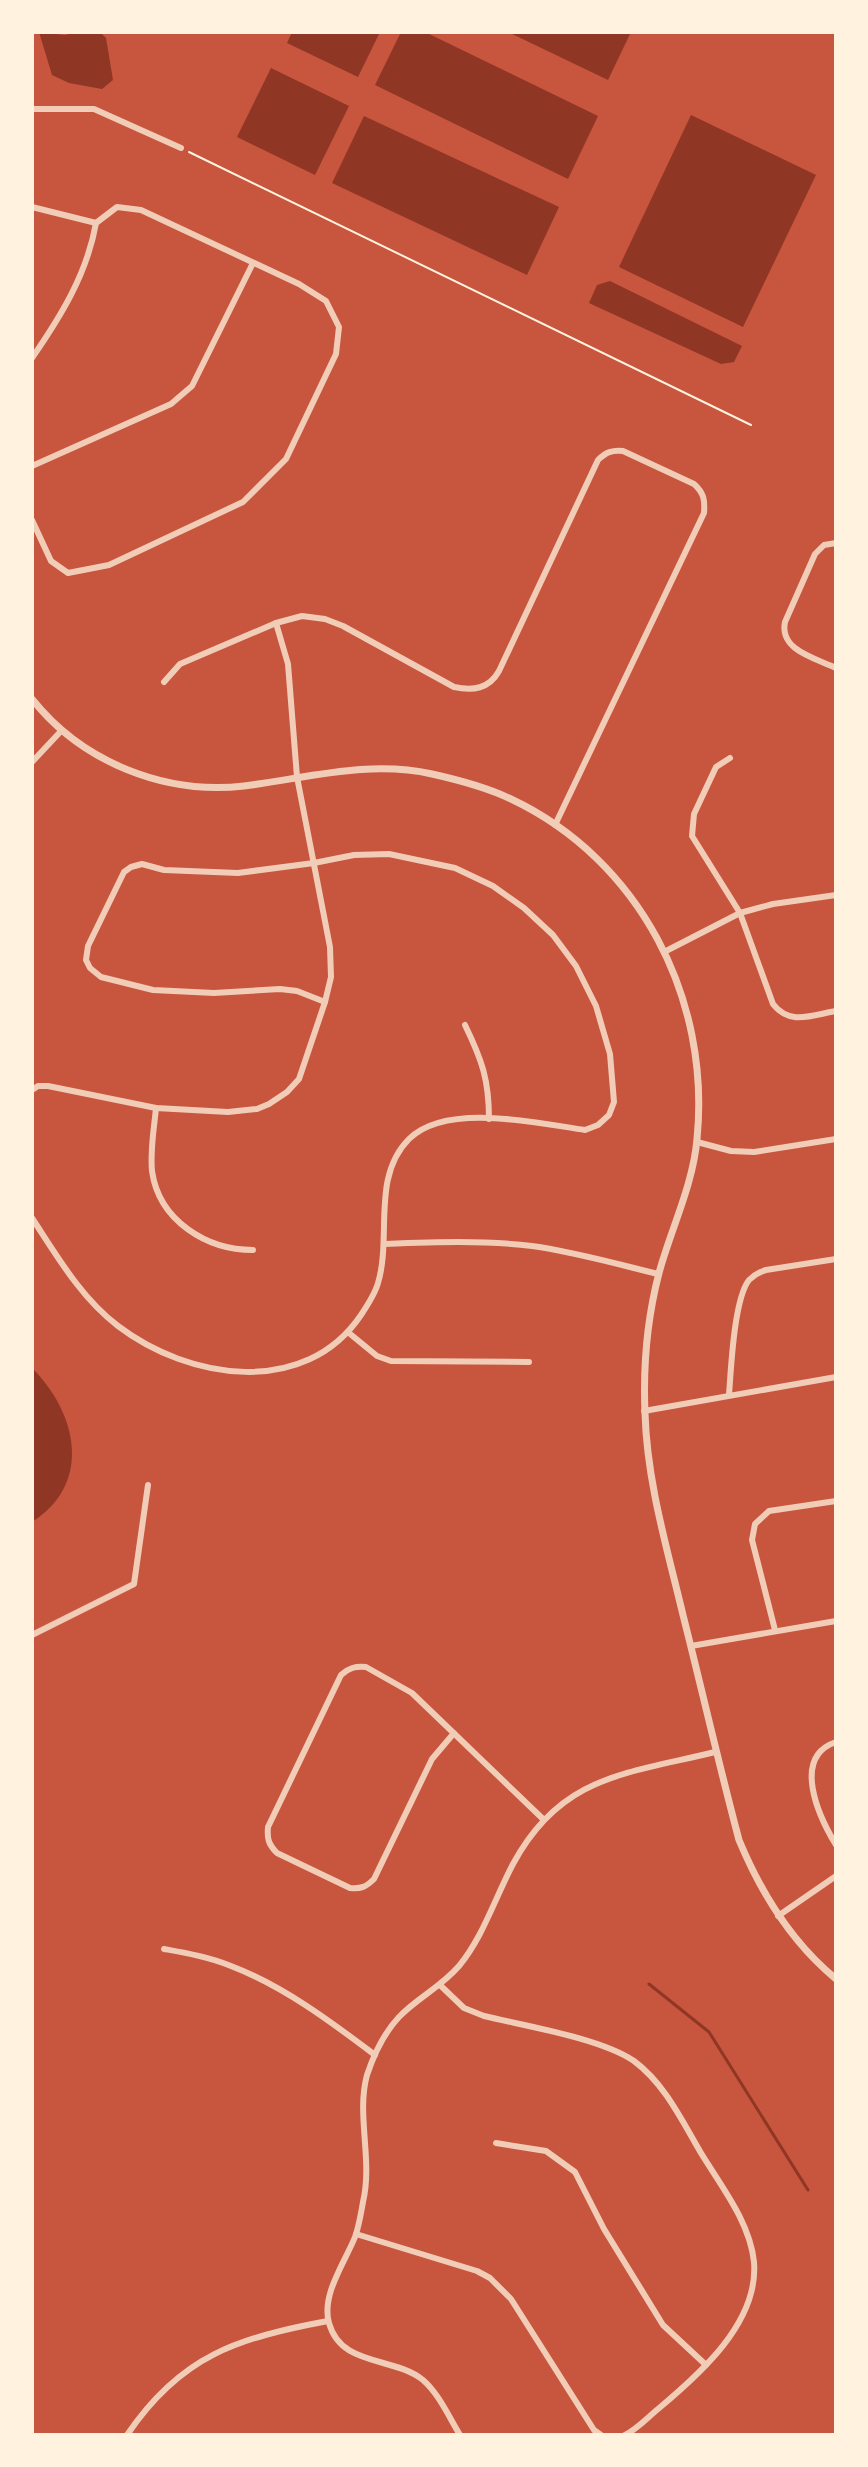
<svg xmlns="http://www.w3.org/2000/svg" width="868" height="2467" viewBox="0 0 868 2467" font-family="'Roboto Serif',serif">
	<rect width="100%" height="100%" fill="#c8553d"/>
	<g fill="#8f3625">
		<path d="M39,32l26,3 13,-3h22l6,6 7,42 -11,9 -33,-6 -17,-8z"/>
		<path d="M292,32h88l-22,45 -71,-34z"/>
		<path d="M401,32h24l173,84 -30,63 -193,-94z"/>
		<path d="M508,32h123l-23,48z"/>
		<path d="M271,68l78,38 -34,69 -78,-38z"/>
		<path d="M691,115l125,60 -73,152 -124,-60z"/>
		<path d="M364,116l195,91 -32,68 -195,-92z"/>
		<path d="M610,281l132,65 -8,16 -13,2 -132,-61 8,-18z"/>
		<path d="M32,1368c45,45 61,115 0,154z"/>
	</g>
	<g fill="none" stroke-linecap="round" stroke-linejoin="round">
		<path stroke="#8f3625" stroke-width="3" d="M649,1984l60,48 99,158"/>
		<path stroke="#fff3e0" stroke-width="2" d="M189,152l562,273"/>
		<g stroke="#f1ccb7" stroke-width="6">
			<path d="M32,109h62l87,39"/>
			<path d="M32,207l64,16"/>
			<path d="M32,358c29,-42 55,-84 64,-135l21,-16 24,3 158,74 27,17 13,26 -3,27 -50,105 -43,43 -134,63 -41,8 -17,-12 -19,-41"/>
			<path d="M32,466l139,-62 21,-18 61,-123"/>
			<path d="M836,543l-12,2 -9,9 -30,68c-6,28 30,36 51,46"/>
			<path d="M164,682l16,-18 96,-41 26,-7 23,3 18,7 111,61c19,4 35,2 45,-16l99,-211c8,-8 14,-10 25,-9l71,33c10,9 11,16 10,29l-149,312"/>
			<path d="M730,758l-14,9 -22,47 -2,22 48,77 33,91c17,22 39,11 63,7"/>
			<path d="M32,762l30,-32"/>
			<path d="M666,951l74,-38 33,-9 63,-9"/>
			<path d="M465,1025c17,35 24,55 24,94"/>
			<path d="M32,1090l6,-4h10l108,22 72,4 29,-3 12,-5 18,-12 12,-13 26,-77 6,-25 -1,-30 -33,-170 -9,-113 -12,-41"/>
			<path d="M156,1108c-2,21 -6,42 -4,63 7,50 55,79 101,79"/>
			<path d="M697,1142l34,9 23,1 82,-13"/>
			<path d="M32,1218c25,38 49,80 86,108 71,54 187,72 243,-11 6,-9 14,-21 17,-32 14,-46 -7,-106 31,-144 37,-37 128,-16 176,-9l13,-5 11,-10 5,-13 -4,-48 -14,-48 -20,-40 -23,-31 -29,-27 -31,-22 -38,-18 -66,-14 -35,1 -40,8 -76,10 -74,-3 -22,-6 -11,3 -7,5 -36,74 -2,14 4,8 11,9 52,13 61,3 66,-4 17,2 28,11"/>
			<path d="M384,1244c50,-2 99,-4 148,2 43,6 85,18 126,28"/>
			<path d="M349,1333l28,23 14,5 138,1"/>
			<path d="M729,1395c2,-26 5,-96 20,-115 5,-5 10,-8 17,-10l70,-11"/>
			<path d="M644,1411l192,-34"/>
			<path d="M775,1630l-23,-90 3,-16 14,-13 67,-10"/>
			<path d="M32,1635l102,-51 14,-99"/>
			<path d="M691,1646l145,-25"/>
			<path d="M454,1733l-22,26 -58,120c-8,8 -13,10 -24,9l-73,-35c-9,-9 -10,-15 -9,-26l73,-152c8,-7 14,-9 25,-8l46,26 131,126"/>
			<path d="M836,1742c-45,15 -17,75 0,103"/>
			<path d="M778,1916l58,-40"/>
			<path d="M164,1949c22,4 45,8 67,17 52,20 99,55 144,89"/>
			<path d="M441,1986l23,22 20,8c41,10 116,22 150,45 31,23 48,60 67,92 20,33 49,69 53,109 5,60 -54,112 -96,147 -11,9 -21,20 -33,26"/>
			<path d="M496,2143l50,8 29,21 29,57 59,96 43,40"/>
			<path d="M356,2234l121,37 13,7 21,21 83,131 7,5"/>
			<path d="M127,2435c54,-80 111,-97 201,-114"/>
			<path d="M460,2435c-11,-18 -21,-41 -37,-55 -30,-24 -82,-13 -94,-57 -8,-28 16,-61 26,-86 4,-11 6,-24 8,-35 10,-42 -7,-87 4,-127 7,-21 17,-42 32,-58 18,-19 42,-30 60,-51 24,-29 36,-68 54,-102 48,-89 113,-90 202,-112"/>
		</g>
		<path stroke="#f1ccb7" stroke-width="7" d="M32,699c50,63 132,96 212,87 64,-8 124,-26 188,-12 27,6 54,13 79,25 129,61 200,200 186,340 -4,46 -26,90 -38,134 -12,46 -16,93 -14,140 2,69 22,135 38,202 19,75 36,150 56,225 22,53 52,102 97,139"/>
	</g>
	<rect width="868" height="2467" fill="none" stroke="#fff3e0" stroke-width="68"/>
</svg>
